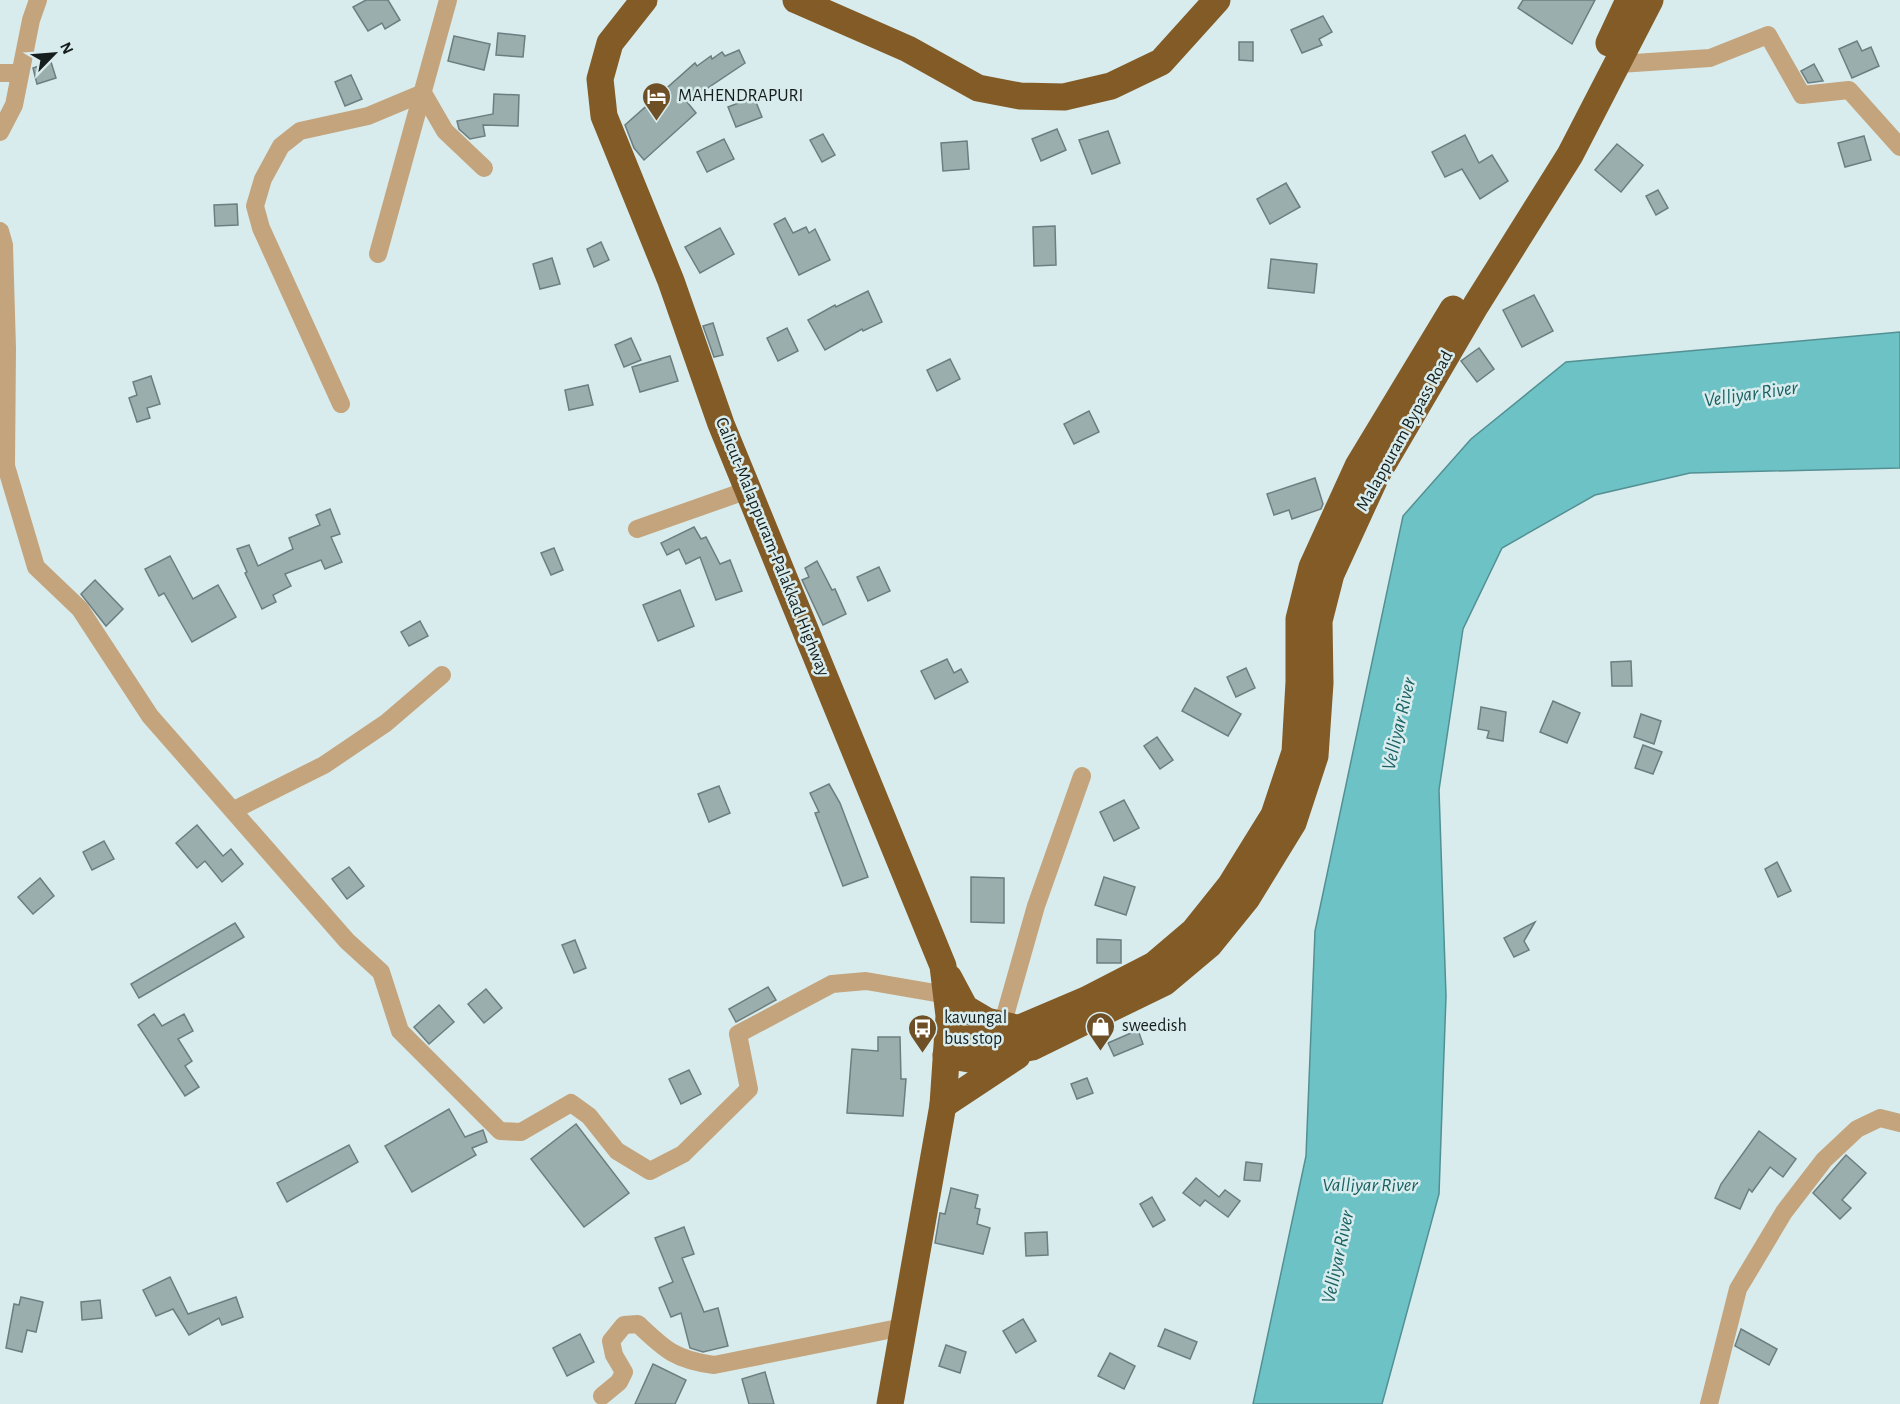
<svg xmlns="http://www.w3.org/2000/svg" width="1900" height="1404" viewBox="0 0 1900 1404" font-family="'Alegreya Sans',sans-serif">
	<rect width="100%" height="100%" fill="#d8eced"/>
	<path fill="#6dc2c5" stroke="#539093" stroke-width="1.5" d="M1900,332v136l-210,5 -95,22 -93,53 -39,81 -24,161 7,206 -7,198 -57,210h-129l53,-248 9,-225 88,-415 68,-77 95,-77z"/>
	<g fill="#9baeae" stroke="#6c7e7f" stroke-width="1.5">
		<path d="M366,0h22l12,20 -15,9 -3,-6 -14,8 -15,-24z"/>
		<path d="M1523,0h72l-23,44 -54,-36z"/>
		<path d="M1323,16l9,16 -13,7 3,6 -20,8 -11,-23z"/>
		<path d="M498,33l27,3 -2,21 -27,-2z"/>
		<path d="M454,36l36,8 -6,26 -36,-9z"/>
		<path d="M1857,41l5,10 9,-4 8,19 -27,12 -13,-29z"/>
		<path d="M1239,42h14v19l-14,-1z"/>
		<path d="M739,50l6,13 -58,39 9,11 -52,47 -10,-12 -9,-23 70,-62 2,3 14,-10 1,3 10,-7 3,4z"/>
		<path d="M51,62l5,16 -19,6 -4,-16z"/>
		<path d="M1814,64l9,17 -15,2 -7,-12z"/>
		<path d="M351,75l11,24 -17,7 -10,-24z"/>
		<path d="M494,94l25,1 -1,31 -35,-1 2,11 -15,3 -11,-10 -2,-8 36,-7z"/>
		<path d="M754,97l8,20 -26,10 -8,-20z"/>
		<path d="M1057,129l9,21 -25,11 -9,-22z"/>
		<path d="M1108,131l12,32 -28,11 -13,-34z"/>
		<path d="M823,134l12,21 -13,7 -12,-22z"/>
		<path d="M1465,135l14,28 13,-8 16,26 -28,18 -18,-30 -17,8 -13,-25z"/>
		<path d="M1864,136l7,24 -26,7 -7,-24z"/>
		<path d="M724,139l10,20 -27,13 -10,-20z"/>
		<path d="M967,141l2,28 -26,2 -2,-28z"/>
		<path d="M1617,144l26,21 -22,27 -26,-22z"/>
		<path d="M1286,183l14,24 -30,17 -13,-25z"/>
		<path d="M1658,190l10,18 -12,7 -10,-19z"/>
		<path d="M237,204l1,21 -23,1 -1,-21z"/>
		<path d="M785,218l8,15 13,-6 3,6 6,-4 15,31 -31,15 -25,-51z"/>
		<path d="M1055,226l1,39 -22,1 -1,-39z"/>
		<path d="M720,228l14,26 -34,19 -15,-26z"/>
		<path d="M601,242l8,18 -15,7 -7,-18z"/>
		<path d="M552,258l8,26 -20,5 -7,-25z"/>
		<path d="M1271,259l46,5 -3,29 -46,-5z"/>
		<path d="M868,291l14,31 -19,9 -1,-2 -37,21 -17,-30 27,-15 1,2z"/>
		<path d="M1534,295l19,36 -31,16 -19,-37z"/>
		<path d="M713,323l10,32 -9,2 -11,-31z"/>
		<path d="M787,328l11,23 -20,10 -11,-23z"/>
		<path d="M631,338l10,22 -17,7 -9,-22z"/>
		<path d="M1479,348l15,21 -17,13 -16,-21z"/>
		<path d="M670,356l8,25 -38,11 -8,-25z"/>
		<path d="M950,359l10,20 -23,12 -10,-21z"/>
		<path d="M151,376l9,28 -13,4 3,10 -13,4 -8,-24 8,-3 -4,-13z"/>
		<path d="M588,385l5,20 -24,5 -4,-20z"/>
		<path d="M1089,411l10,21 -25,12 -10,-20z"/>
		<path d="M1315,478l8,26 -2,5 -29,10 -3,-9 -15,5 -7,-21z"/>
		<path d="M330,509l10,25 -9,3 11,25 -17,7 -4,-9 -36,14 6,12 -18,9 3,7 -14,7 -17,-36 2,-1 -10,-23 12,-4 9,21 35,-17 -4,-11 31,-13 -4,-10z"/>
		<path d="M694,527l7,12 5,-2 14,27 10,-4 12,31 -26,9 -16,-43 -14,7 -7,-15 -12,6 -6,-12z"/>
		<path d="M554,548l9,22 -12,5 -10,-22z"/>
		<path d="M170,556l23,43 25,-14 18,32 -44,25 -28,-49 -5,3 -14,-27z"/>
		<path d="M817,561l15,29 3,-1 11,25 -23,11 -21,-45 7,-3 -4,-9z"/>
		<path d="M879,567l11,24 -22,10 -11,-24z"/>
		<path d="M95,580l28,29 -17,17 -25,-32z"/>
		<path d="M680,590l14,36 -36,15 -15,-36z"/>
		<path d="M420,621l8,15 -19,10 -8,-14z"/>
		<path d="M947,659l7,14 7,-4 7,13 -33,17 -14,-28z"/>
		<path d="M1631,661l1,25h-20l-1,-24z"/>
		<path d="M1246,668l9,20 -19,9 -9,-20z"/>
		<path d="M1195,688l46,26 -13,22 -46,-25z"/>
		<path d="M1553,701l27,12 -13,30 -27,-11z"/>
		<path d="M1481,707l25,5 -3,29 -16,-3 2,-7 -11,-2z"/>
		<path d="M1641,714l20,7 -7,23 -20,-7z"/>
		<path d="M1157,737l16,23 -13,9 -16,-23z"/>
		<path d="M1643,745l19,7 -9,22 -18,-6z"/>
		<path d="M829,784l11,19 28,74 -25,9 -28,-73 4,-1 -9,-19z"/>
		<path d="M719,786l11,27 -21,9 -11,-28z"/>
		<path d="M1124,800l15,28 -25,13 -14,-29z"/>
		<path d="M197,825l26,31 8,-7 12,15 -21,18 -17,-21 -8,7 -21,-25z"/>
		<path d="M104,841l10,18 -22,11 -9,-18z"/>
		<path d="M1777,862l14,29 -13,6 -13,-28z"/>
		<path d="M349,867l15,19 -17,13 -15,-20z"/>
		<path d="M971,877l33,1v45l-33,-1z"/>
		<path d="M1104,877l31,10 -9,28 -31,-10z"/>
		<path d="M40,878l14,18 -21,18 -15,-17z"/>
		<path d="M1535,922l-11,19 5,9 -15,7 -10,-19z"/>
		<path d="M235,923l9,14 -105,61 -8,-14z"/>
		<path d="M1097,939l24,1v23h-24z"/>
		<path d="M575,940l11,28 -12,5 -12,-28z"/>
		<path d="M768,987l8,13 -40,22 -7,-13z"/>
		<path d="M486,989l16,19 -18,15 -16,-19z"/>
		<path d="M439,1005l15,17 -25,22 -15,-17z"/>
		<path d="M154,1014l8,12 22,-12 9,17 -15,8 14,22 -7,5 14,21 -14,9 -47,-71z"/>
		<path d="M1138,1030l5,14 -29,12 -6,-13z"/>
		<path d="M878,1037h22l1,42h5l-3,37 -56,-3 5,-64 26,2z"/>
		<path d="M689,1070l12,24 -20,10 -12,-25z"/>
		<path d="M1087,1078l6,15 -16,6 -6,-15z"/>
		<path d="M449,1109l16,28 18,-7 4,12 -15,6 4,7 -64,37 -27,-46z"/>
		<path d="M576,1124l53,69 -45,34 -53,-68z"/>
		<path d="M1759,1131l37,28 -13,18 -13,-10 -18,25 -3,-3 -9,20 -25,-11 6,-14z"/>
		<path d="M349,1145l9,17 -71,40 -10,-19z"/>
		<path d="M1846,1155l20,18 -24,27 9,8 -11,11 -27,-26z"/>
		<path d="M1246,1162l16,2 -2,17 -16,-1z"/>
		<path d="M1196,1178l23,19 6,-7 15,11 -12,16 -23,-17 -5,6 -17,-13z"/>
		<path d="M951,1188l27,7 -3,13 5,1 -3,15 13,4 -7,26 -48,-11 5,-30 5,1z"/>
		<path d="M1152,1197l13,23 -12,7 -13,-23z"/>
		<path d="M684,1227l10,27 -12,4 22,54 14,-4 10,38 -25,6 -13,-4 -9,-35 -10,4 -12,-29 14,-6 -18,-44z"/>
		<path d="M1047,1232l1,23 -22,1 -1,-23z"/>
		<path d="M170,1277l18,37 48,-17 7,20 -21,8 -3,-7 -30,17 -16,-26 -17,7 -13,-26z"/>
		<path d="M21,1297l22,5 -7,30 -9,-2 -5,22 -16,-4 8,-44 5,1z"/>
		<path d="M100,1300l2,18 -20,2 -1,-18z"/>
		<path d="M1023,1319l13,22 -20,12 -13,-22z"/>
		<path d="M1165,1329l32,13 -7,17 -32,-13z"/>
		<path d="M1741,1329l36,20 -8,16 -34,-19z"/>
		<path d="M580,1334l14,28 -27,14 -14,-28z"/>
		<path d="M946,1345l20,7 -6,21 -21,-7z"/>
		<path d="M1110,1353l25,13 -11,23 -26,-13z"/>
		<path d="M653,1364l33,16 -11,24h-40z"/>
		<path d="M765,1372l9,32h-25l-7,-25z"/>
	</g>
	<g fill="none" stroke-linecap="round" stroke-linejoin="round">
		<g stroke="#c4a47d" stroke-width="18">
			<path d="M1619,64l91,-6 58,-23 34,60 47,-5 51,57"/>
			<path d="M0,73h20"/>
			<path d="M0,132l14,-27 17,-85 7,-20"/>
			<path d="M0,231l4,14 3,103 -1,118 30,101 44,42 70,107 197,225 34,31 19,59 100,100 21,1 50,-29 18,13 28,35 33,20 33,-17 66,-65 -11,-55 94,-50 34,-3 81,14"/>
			<path d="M378,254l70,-254"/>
			<path d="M341,404l-80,-176 -6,-22 8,-27 18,-33 19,-15 68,-15 55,-23 22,38 39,37"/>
			<path d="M637,529l111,-39"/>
			<path d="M234,810l90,-45 62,-42 56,-48"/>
			<path d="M1002,1026l34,-120 46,-130"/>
			<path d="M602,1396l17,-14 5,-10 -10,-17 -3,-14 13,-16 14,-1c27,26 38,36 76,41l189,-38"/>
			<path d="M1709,1404l29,-115 46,-77 40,-52 33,-31 23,-11 20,5"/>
		</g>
		<g stroke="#825b26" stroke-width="27">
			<path d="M644,0l-34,43 -10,36 4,37 67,165 50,143 222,542 6,50 -6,89 -53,299"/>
			<path d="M796,0l112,49 70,39 42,8 44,1 47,-11 50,-24 56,-62"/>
			<path d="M1609,43l20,-43"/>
			<path d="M949,978l16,30 22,13 33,8"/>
			<path d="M947,1037l28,3 24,-3 87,-37 68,-35 40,-34 36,-45 44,-71 21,-63 4,-70v-63l13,-52 46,-101 95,-157"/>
			<path d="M946,1055l23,4 63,-12 133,-65 44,-37 38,-47 46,-75 22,-67 5,-73 -1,-62 12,-47 45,-98 100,-171 94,-150 80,-155"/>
			<path d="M943,1105l74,-49"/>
		</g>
	</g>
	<defs>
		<symbol id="hotel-pin" viewBox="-11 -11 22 30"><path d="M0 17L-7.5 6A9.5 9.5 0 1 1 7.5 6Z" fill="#6f5026" stroke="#d8eced"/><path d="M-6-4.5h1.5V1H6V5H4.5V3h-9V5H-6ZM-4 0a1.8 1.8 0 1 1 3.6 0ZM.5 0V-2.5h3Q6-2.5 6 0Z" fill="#fff"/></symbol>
		<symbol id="shop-pin" viewBox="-11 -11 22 30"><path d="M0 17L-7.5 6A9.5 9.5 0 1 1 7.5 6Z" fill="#6f5026" stroke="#d8eced"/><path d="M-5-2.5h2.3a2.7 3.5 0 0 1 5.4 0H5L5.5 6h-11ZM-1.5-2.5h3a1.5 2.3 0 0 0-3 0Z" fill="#fff"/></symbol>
		<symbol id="bus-pin" viewBox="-11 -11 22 30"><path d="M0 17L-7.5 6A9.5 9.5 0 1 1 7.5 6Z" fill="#6f5026" stroke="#d8eced"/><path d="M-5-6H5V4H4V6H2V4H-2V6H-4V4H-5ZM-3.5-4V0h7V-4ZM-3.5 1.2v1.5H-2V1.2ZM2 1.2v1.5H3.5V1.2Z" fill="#fff"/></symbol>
	</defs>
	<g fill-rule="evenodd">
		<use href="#hotel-pin" x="640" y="80" width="33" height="45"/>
		<use href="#shop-pin" x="1084" y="1010" width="33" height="45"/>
		<use href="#bus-pin" x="906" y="1012" width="33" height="45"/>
	</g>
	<g text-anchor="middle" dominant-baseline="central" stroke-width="5" stroke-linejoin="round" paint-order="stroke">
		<g font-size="18" fill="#161d1d" stroke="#d8eced" text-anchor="start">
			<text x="678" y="96">MAHENDRAPURI</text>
			<text x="944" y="1018">kavungal<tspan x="944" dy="21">bus stop</tspan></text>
			<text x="1122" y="1026">sweedish</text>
		</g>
		<g font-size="18" fill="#161d1d" stroke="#d8eced">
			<text transform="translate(1405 431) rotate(-61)">Malappuram Bypass Road</text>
			<text transform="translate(772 547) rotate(68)">Calicut-Malappuram-Palakkad Highway</text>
		</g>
		<g font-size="20" font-style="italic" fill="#1a6164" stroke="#d8eced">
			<text transform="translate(1751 394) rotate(-8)">Velliyar River</text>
			<text transform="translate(1399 724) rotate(-77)">Velliyar River</text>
			<text x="1370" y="1185">Valliyar River</text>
			<text transform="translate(1338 1257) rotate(-78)">Velliyar River</text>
		</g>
	</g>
	<g transform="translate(54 54) rotate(65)" stroke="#d8eced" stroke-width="4.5" paint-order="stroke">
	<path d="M0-4.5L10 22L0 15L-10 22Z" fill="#161d1d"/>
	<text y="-9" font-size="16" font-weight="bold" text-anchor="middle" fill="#161d1d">N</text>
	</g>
</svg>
